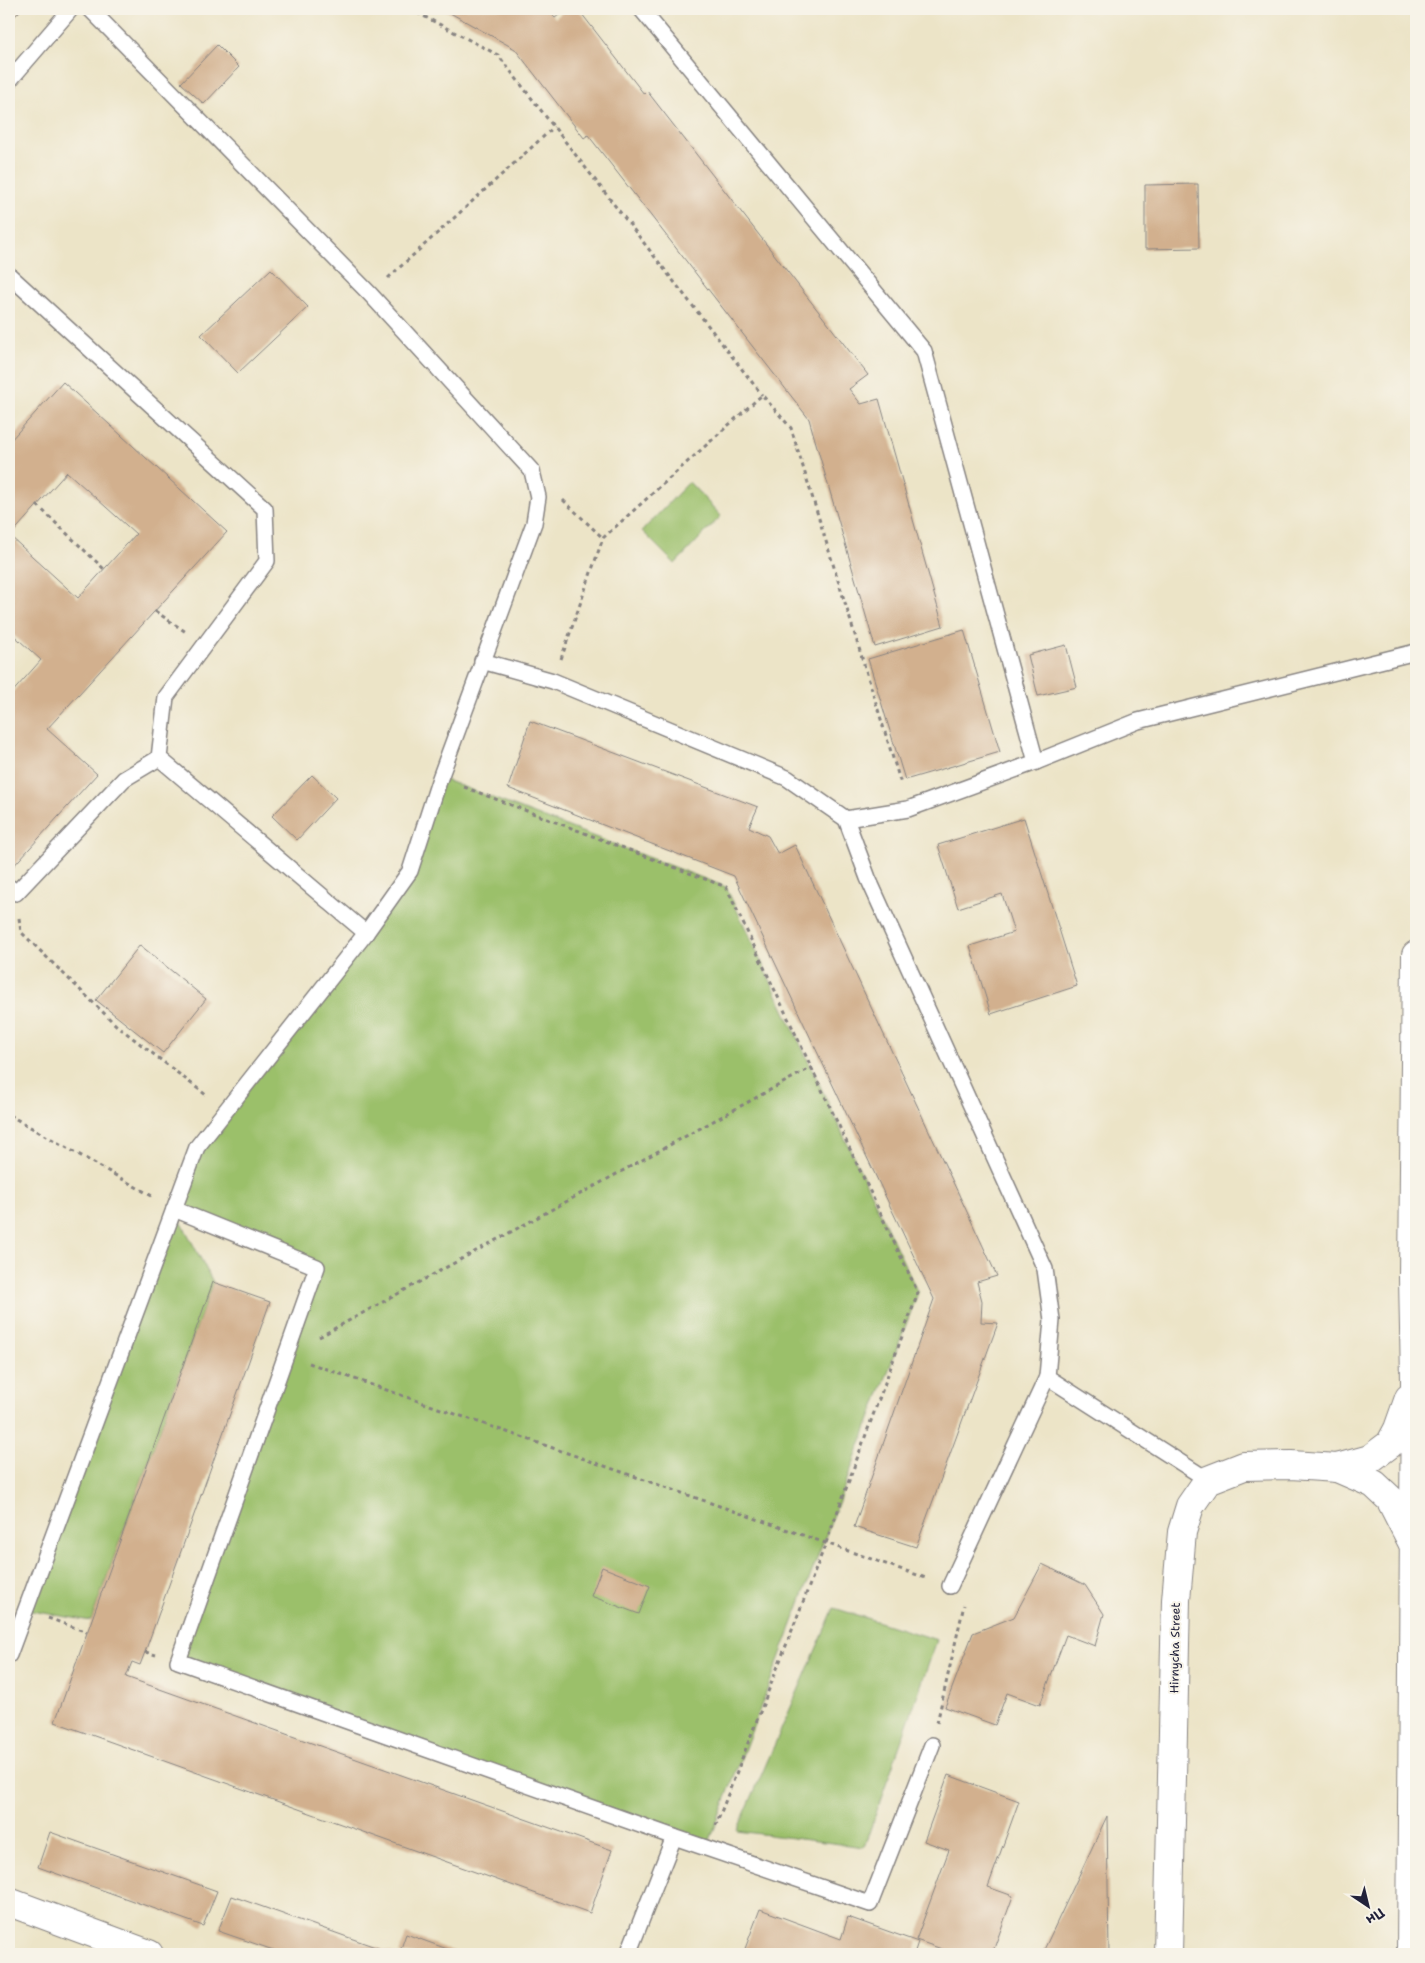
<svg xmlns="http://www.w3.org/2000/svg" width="1425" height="1963" viewBox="0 0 1425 1963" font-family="'Shantell Sans',sans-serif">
	<rect width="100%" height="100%" fill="#f7f3e8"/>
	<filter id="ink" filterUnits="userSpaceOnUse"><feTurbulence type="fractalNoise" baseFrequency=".02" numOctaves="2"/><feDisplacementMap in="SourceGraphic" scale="10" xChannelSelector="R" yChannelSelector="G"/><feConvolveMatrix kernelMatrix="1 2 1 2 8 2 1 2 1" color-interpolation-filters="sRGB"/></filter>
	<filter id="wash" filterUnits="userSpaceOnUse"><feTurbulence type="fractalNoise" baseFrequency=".0096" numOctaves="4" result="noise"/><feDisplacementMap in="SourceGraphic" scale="20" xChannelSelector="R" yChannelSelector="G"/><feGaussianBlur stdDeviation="1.12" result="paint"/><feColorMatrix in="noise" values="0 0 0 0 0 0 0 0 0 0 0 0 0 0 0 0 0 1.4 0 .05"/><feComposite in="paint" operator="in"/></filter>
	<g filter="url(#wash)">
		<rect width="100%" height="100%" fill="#ece4c7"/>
		<g fill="#9bc06a" stroke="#5e7152">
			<path d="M689,482l32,34 -46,48 -33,-33z"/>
			<path d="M440,778l286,109 192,406 -211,555 -529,-187 139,-394 -142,-57 38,72 -122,339 -65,-11 171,-463 213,-276z"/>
			<path d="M834,1608l103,32 -73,207 -127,-16z"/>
		</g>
		<g id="blocks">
			<g fill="#d2b08e" fill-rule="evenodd">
				<path d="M9,9l12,1 -12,12z"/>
				<path d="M443,9h104l8,9 12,-9h11l66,85 3,-3 221,284 -19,14 12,15 18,-5 64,227 -68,21 -66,-228 -221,-284 -4,3 -69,-89z"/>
				<path d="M217,45l22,22 -35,37 -23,-21z"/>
				<path d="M1198,184l1,64 -54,1v-64z"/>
				<path d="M271,269l37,38 -70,66 -37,-38z"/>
				<path d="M63,382l164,150 -180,197 50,45 -87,96 -1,-2v-172l32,-36 -32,-29v-189zM67,472l69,62 -58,64 -68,-62z"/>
				<path d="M964,630l36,122 -95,28 -37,-121z"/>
				<path d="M1066,645l11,42 -39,9 -10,-41z"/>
				<path d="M530,721l228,86 -9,20 19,9 10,18 17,-9 202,431 -20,6 5,19 -1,21 17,1 -82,224 -62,-20 80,-228 -200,-423 -226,-88z"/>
				<path d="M312,775l24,23 -39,42 -25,-24z"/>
				<path d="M1024,818l53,168 -86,28 -21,-68 44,-14 -12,-38 -44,14 -20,-63z"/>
				<path d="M140,945l66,54 -43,54 -67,-53z"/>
				<path d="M213,1282l57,20 -125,350 -5,13 -8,-3 -6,15 486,173 -22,63 -535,-191z"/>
				<path d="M1042,1564l43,21 19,29 -9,32 -29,-11 -26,70 -33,-12 -12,32 -50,-18 28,-74 41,-16z"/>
				<path d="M602,1567l48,19 -11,28 -48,-18z"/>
				<path d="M948,1775l71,26 -31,86 25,9 -21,58h-36l-40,-14 33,-90 -25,-9z"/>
				<path d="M1107,1816l2,138h-67z"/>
				<path d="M50,1832l167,59 -14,35 -165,-59z"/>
				<path d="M232,1896l163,58h-110l-67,-23z"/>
				<path d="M760,1909l81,30 7,-22 70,25 -4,12h-171z"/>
				<path d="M406,1934l55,20h-62z"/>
			</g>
		</g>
	</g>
	<g filter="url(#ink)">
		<use href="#blocks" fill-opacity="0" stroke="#878381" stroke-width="1"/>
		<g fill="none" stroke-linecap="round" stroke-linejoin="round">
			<defs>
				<g id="lane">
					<path d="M641,9l283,342 112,411"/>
					<path d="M9,81l62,-72"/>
					<path d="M9,275l256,234 2,52 -101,136 -7,61 207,175"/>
					<path d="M482,661l71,20 234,97 59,41 22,59 177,391 7,51 -5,57 161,103"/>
					<path d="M846,819l62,-10 128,-47 102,-41 278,-69"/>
					<path d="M9,887l7,6 108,-114 35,-21"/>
					<path d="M174,1209l143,58 -139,394 496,176 -46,117"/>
					<path d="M950,1586l97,-209"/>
					<path d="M9,1655l188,-508 169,-214 44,-62 30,-93 94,-255 4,-26 -6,-26 -162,-177 -280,-285"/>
					<path d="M674,1837l196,67 62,-159"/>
				</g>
				<g id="secondary">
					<path d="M1337,1468l37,16 16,15 24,47"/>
					<path d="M9,1902l140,52"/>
				</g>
				<g id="primary">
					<path d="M1168,1954l8,-354 6,-68 8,-26 18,-26 36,-14 47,-1 46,3 33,-9 20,-15 8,-15 11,-31"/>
					<path d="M1411,1954l4,-574 -2,-102 3,-323"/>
				</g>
			</defs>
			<use href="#lane" stroke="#878381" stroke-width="18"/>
			<use href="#secondary" stroke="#878381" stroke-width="30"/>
			<use href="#primary" stroke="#878381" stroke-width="30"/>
			<g stroke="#878381" stroke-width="3" stroke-dasharray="4 4" stroke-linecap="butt">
				<path d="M410,9l88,46 264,340"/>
				<path d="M388,278l166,-151"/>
				<path d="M563,500l40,38"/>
				<path d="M37,505l67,64"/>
				<path d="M155,611l31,21"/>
				<path d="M561,659l42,-121 159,-143 29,33 110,356"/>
				<path d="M464,787l262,100 192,406 -92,250 -110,282"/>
				<path d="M19,918l2,14 95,93 90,70"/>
				<path d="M9,1115l143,81"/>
				<path d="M319,1337l493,-270"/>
				<path d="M309,1363l617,215"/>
				<path d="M48,1618l39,14"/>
				<path d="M145,1652l11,3"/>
				<path d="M937,1723l27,-118"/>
			</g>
			<use href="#lane" stroke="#fff" stroke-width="15"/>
			<use href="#secondary" stroke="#fff" stroke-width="28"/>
			<use href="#primary" stroke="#fff" stroke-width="28"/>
		</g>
	</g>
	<g text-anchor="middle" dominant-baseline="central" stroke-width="4" stroke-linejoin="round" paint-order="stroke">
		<g font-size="12" fill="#22223b" stroke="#f7f3e8">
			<text transform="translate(1175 1648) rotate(-89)">Hirnycha Street</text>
		</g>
	</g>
	<rect width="1425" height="1963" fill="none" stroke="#f7f3e8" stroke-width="30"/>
	<g transform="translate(1368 1906) rotate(145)" stroke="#f7f3e8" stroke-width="4" paint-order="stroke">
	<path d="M0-4L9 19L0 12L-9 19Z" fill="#22223b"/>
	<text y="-8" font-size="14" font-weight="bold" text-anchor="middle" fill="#22223b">Пн</text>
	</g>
</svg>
